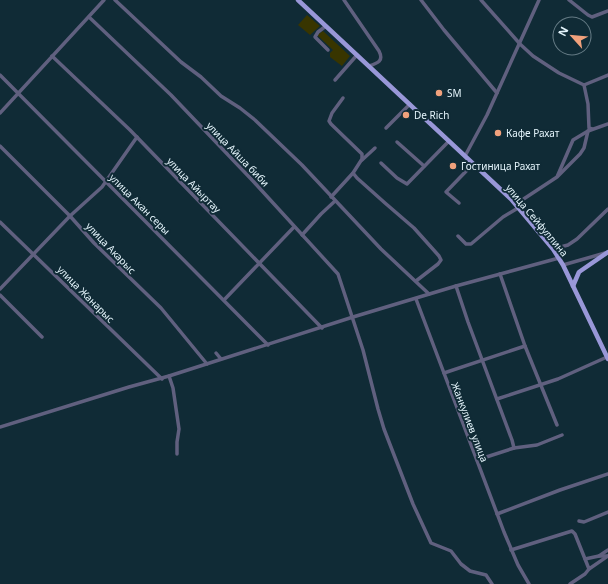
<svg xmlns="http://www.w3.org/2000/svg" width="608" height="584" viewBox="0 0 608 584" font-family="'Noto Sans',sans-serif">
	<rect width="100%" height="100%" fill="#102b36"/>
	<g fill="#383500">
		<path d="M307,15l13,11 -10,9 -12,-10z"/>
		<path d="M323,31l27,25 -8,10 -12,-9v-4l3,-3 -16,-15z"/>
	</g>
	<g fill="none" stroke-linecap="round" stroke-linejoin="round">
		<g stroke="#60607f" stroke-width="3.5">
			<path d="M115,0l66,62 20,15 20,19 19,12 15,12 47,45 79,84 48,45"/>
			<path d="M344,0l35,51c5,10 -1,12 -10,15"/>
			<path d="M421,0l23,30 53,63"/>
			<path d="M481,0l39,44 13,12 26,17 25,12 4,19 1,24 3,1"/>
			<path d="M569,0l19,15 4,2 16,-6"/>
			<path d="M89,17l82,78 82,86 85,93 25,76 15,59 6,20 29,75 18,39 20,8 10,13 9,7 16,4 6,9"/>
			<path d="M326,26l-8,6 -3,5 13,13"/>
			<path d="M52,56l78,74 192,198"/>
			<path d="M0,75l268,270"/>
			<path d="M335,80l22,-25"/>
			<path d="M584,85l24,-10"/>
			<path d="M0,113l104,-113"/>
			<path d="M386,128l24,-24"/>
			<path d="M397,142l27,24"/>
			<path d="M0,146l70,70 24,27 67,65 46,56"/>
			<path d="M465,156l22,-41 52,-115"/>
			<path d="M362,160l13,-12"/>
			<path d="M381,163l16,15 10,6 42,-43"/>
			<path d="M353,173l4,5 28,25 29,25 25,28 2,4 -3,4 -22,17"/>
			<path d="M558,176l22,-22 4,-6 4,-17"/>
			<path d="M331,197l22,-24 9,-14v-5l-31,-30 -2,-3 3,-8 11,-15"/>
			<path d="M459,203l-13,-11 27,-28"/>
			<path d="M516,204l41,-27 16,-37 15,-9 20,-7"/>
			<path d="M0,222l162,157"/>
			<path d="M302,235l19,-21 14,-13"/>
			<path d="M458,236l8,8h5l32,-27 15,-9"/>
			<path d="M553,249l15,-4 9,-6 31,-30"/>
			<path d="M563,265l42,-12"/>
			<path d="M500,274l25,72 32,79"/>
			<path d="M456,286l12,36 44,118 2,8"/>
			<path d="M0,289l70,-73 32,-29 35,-50"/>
			<path d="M0,295l42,42"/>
			<path d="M416,299l88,233 14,33 11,19"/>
			<path d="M224,300l70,-73"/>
			<path d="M216,353l5,6"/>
			<path d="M444,373l81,-27"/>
			<path d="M169,376l4,12 6,41 -2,13v12"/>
			<path d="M497,399l61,-20 49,-22"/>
			<path d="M0,427l129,-40 40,-11 184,-59 103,-31 103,-28"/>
			<path d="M477,460l37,-12 23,-3 25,-10"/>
			<path d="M497,514l63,-24 48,-16"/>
			<path d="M579,521l5,1 24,-10"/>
			<path d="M511,550l61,-19 3,3 14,35 19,-13"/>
			<path d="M599,556l9,-6"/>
			<path d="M585,559l14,-3h9"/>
			<path d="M570,584l15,-10 4,-5"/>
		</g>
		<g stroke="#9997d8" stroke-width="4.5">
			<path d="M298,0l213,199 42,50 10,16 45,94"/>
			<path d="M573,286l6,-14 29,-20"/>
		</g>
	</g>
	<g fill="#f1a17c" stroke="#102b36" stroke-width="1.5">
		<circle cx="439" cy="93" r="4"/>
		<circle cx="406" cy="115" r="4"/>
		<circle cx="498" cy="133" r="4"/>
		<circle cx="453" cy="166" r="4"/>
	</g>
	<g text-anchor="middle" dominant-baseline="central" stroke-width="4" stroke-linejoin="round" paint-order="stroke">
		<g font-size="10" fill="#e4f4fb" stroke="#102b36" text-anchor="start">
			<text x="447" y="93">SM</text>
			<text x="414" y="115">De Rich</text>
			<text x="506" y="133">Кафе Рахат</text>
			<text x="461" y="166">Гостиница Рахат</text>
		</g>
		<g font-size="10" fill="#e4f4fb" stroke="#102b36">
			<text transform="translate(238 154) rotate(46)">улица Айша биби</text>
			<text transform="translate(194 185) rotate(46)">улица Айыртау</text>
			<text transform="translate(140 204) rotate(45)">улица Акан серы</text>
			<text transform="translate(537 220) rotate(50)">улица Сейфуллина</text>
			<text transform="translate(111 248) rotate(46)">улица Акарыс</text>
			<text transform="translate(86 294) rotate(45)">улица Жанарыс</text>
			<text transform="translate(470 422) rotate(69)">Жанкулиев улица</text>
		</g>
	</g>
	<g transform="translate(572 36) rotate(297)"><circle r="19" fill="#102b36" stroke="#657b85"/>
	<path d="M0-3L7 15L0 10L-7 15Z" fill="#f1a17c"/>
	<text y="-6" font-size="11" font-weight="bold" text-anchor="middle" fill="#e4f4fb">N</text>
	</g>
</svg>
